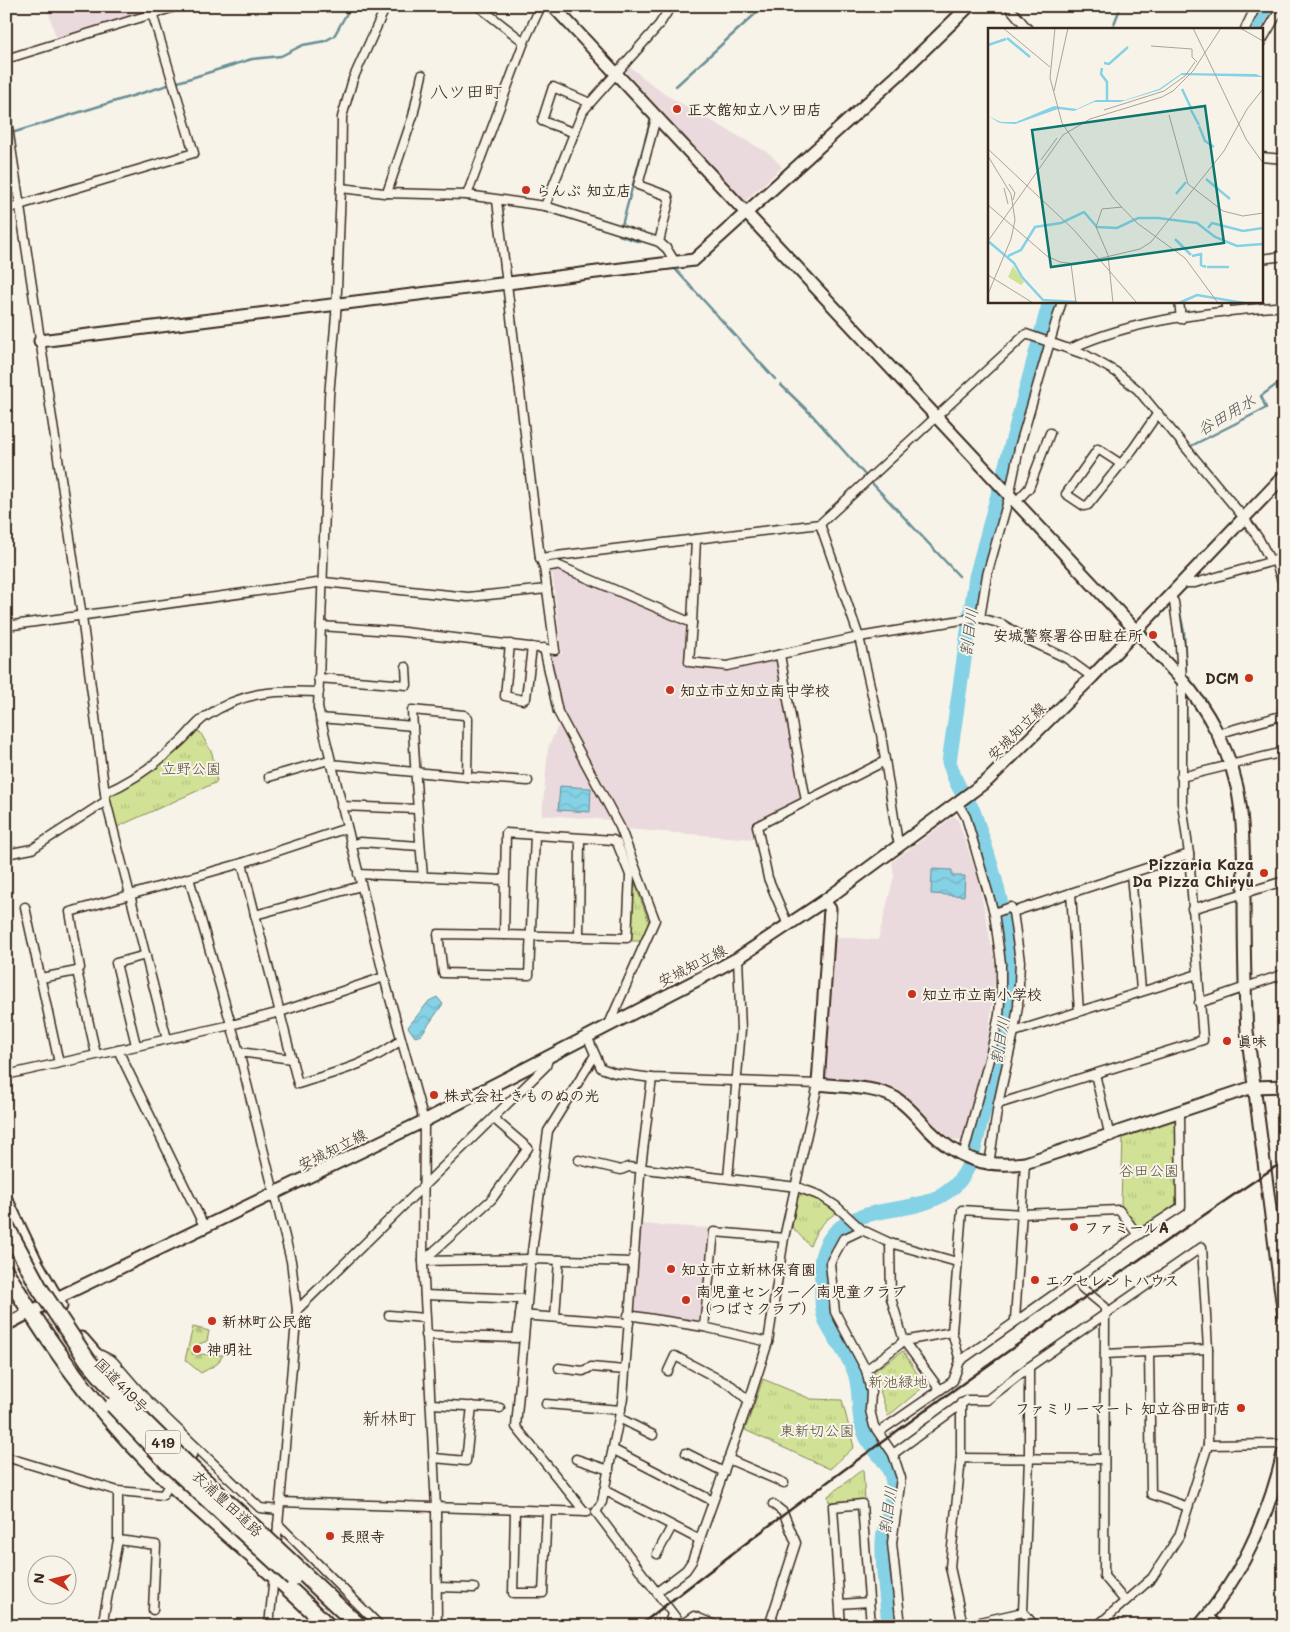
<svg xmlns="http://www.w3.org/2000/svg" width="1290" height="1632" viewBox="0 0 1290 1632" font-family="Mali,'Klee One',sans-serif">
	<defs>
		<pattern id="grass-tufts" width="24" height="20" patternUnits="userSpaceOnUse" patternTransform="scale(1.25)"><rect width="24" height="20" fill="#d1e296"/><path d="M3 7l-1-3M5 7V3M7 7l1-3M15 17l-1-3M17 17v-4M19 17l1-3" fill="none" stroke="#b4c281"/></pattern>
		<pattern id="forest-firs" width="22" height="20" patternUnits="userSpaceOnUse" patternTransform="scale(1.25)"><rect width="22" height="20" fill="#d1e296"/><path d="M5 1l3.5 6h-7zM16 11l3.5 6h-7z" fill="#b4c281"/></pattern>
		<pattern id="water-waves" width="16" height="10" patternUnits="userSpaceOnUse" patternTransform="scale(1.25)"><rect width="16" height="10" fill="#85d1e5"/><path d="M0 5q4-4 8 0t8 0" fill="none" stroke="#74b4c4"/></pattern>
	</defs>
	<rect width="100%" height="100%" fill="#f7f3e8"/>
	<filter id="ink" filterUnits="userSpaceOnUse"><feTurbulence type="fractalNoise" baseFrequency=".02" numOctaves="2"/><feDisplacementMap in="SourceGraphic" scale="10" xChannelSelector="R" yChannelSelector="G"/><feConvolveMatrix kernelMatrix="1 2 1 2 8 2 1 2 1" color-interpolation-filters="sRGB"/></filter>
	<g filter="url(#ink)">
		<g fill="#ebdadd">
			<path d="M146,6l-1,5 -85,27 -5,-3 -8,-28z"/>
			<path d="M629,66l35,28 106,60 12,13 -37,34 -120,-130z"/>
			<path d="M555,568l131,56 3,3 -4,39 44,4 49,-11 24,141 -50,28 1,11 -128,-10 -65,-119 -10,-58 12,2 -10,-83z"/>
			<path d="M560,721l53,99 -71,-5 6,-67z"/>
			<path d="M954,816l4,4 20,58 18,90 -9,82 -23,91 -12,-1 -55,-51 -73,-10 9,-138 7,-4 38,3 16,-64 -2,-14z"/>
			<path d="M639,1224l71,4 -9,94 -4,2 -63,-10 -2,-3z"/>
		</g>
		<g fill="url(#grass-tufts)" stroke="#86865a">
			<path d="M195,731l5,1 12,21 5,29 -100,45 -9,-32z"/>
			<path d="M632,876l17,46 -7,19h-12z"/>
			<path d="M1172,1120l5,4v79l-36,26h-4l-16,-24 2,-69z"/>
			<path d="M802,1194l19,6 15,13c-14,9 -20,17 -26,33l-18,-19 6,-30z"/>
			<path d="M903,1351l20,32 -2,6 -33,27 -14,-45z"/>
			<path d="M763,1379l48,20 31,1 12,47 -24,22 -85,-39z"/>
			<path d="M863,1469l2,31 -36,2 -1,-6z"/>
			<path d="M1019,1618h4l7,8h-51z"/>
		</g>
		<path fill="url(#forest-firs)" stroke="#86865a" d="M193,1327l16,4 -2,10 -13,5 -2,8 31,1 -6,9 -16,9 -16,-13z"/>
		<g fill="url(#water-waves)" stroke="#678e95">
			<path d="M560,786l31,2 -1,24 -32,-2z"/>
			<path d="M932,869l20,1v6h13l-1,20 -33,-2z"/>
			<path d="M437,997l6,7 -22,31 -6,2 -7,-10 21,-26z"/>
		</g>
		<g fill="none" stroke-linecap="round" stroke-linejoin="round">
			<g stroke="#678e95" stroke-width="2.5">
				<path d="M1112,29l9,-23"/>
				<path d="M178,82l74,-23 29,-3 22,-11 22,-4 9,-5 17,-30"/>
				<path d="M676,86l88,-80"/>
				<path d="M15,132l153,-47"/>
				<path d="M622,225l28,-103"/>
				<path d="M619,235l21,7"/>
				<path d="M675,269l100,110"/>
				<path d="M781,385l32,31 52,59"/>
				<path d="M1191,446l75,-38 -5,-12 23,-17"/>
				<path d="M871,482l88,94"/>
				<path d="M970,577h6"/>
				<path d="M1177,599l7,33 2,40"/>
				<path d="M1186,757v-59"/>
			</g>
			<g stroke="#85d1e5" stroke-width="15">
				<path d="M1253,29l13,-23"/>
				<path d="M889,1626c-2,-28 -7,-57 -6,-85 1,-19 12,-39 10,-58 -2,-21 -19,-30 -27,-47 -10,-20 -4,-42 -11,-63 -6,-19 -22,-34 -29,-52 -5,-12 -4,-27 -4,-39 0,-8 -2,-18 0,-25 15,-59 86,-37 125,-65 27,-18 28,-51 36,-79 14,-53 28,-112 24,-167 -3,-45 -19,-92 -34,-135 -4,-9 -11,-17 -15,-26 -4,-7 -6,-15 -9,-23l27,-185 74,-276"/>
			</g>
			<defs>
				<g id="street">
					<path d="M386,6l-33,73 -11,38 -1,71 -5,127 -7,81 -11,312 66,269 40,144 -1,140 13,246 1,119"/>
					<path d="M478,6l46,36"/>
					<path d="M1008,6l20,23"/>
					<path d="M1245,29l11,-23"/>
					<path d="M1261,42l21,-36"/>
					<path d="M6,59l172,-53"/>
					<path d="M6,114l76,503 24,184 61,238"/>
					<path d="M656,118l-18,67 30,11 1,5 -10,41"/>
					<path d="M575,133l-33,-12 11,-34 37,16"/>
					<path d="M1261,157l23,2"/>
					<path d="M341,188l43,5 83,2 78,11 38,-95 76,-86 12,-19"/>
					<path d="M387,193l26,-77 9,-41"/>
					<path d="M467,195l57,-153 17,-36"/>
					<path d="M545,206l114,36 8,7 8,13"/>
					<path d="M6,209l188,-56 -44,-147"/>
					<path d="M1261,259l23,-3"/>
					<path d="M1179,301l2,18"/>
					<path d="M1225,301l2,11"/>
					<path d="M1070,349c65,-31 143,-37 214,-43"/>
					<path d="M1121,464l-23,-15 -32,45 18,12 4,-1 45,-56 25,-36"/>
					<path d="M1015,503l14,-15 21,-55"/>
					<path d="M820,524l39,113 22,97 16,103 3,8"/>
					<path d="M540,558l280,-34 206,-190 60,21 30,17 22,18 106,128 15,21 11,21"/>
					<path d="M1275,560l9,27"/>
					<path d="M544,567l13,-2 135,58 -3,39 38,4 132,-29 102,-17 19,-2 22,6 24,15 40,19 26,19"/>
					<path d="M1183,583h12l89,-25"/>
					<path d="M980,618l7,-43 22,-78 10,-49 43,-147"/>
					<path d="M692,623l4,-84"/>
					<path d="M6,626l318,-44 144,15 79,-8"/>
					<path d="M321,626l83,6 151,18 -11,-83 -4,-9 -43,-357"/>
					<path d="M510,644l-5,52 18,4 3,-2 6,-51"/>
					<path d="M544,648l14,64 62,115 35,93 -46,104"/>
					<path d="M780,655l26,146"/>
					<path d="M318,678l89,7 -1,-18"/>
					<path d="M320,718l93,8"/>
					<path d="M1217,734l67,-19"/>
					<path d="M330,764l137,13 1,-58 -4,-4 -52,-5c3,56 6,111 11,167"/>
					<path d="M269,777l60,-17"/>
					<path d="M467,777l61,4"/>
					<path d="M1181,777l103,-25"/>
					<path d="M105,793c27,-12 54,-31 76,-52 8,-7 15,-18 24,-24 38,-26 70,-27 114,-25"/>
					<path d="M957,802l9,15 28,96 7,50v24l-2,28 -8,37 -28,104"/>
					<path d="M341,806l76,3"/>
					<path d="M351,845l9,-3 60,4"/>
					<path d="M6,854l26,-5 74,-48"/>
					<path d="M242,863l56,221c38,-12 70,-19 103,-44"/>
					<path d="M358,874l147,6 1,-47 107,7 4,3 13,32 -3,63 -123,-3 1,-55"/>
					<path d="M1131,874l10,116"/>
					<path d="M189,878l50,174 52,209 6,49 -21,238"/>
					<path d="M1071,893l8,119"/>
					<path d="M25,907l34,156"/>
					<path d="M1192,909l92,-28"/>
					<path d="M994,913l17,-6 2,5 176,-58"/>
					<path d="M255,915l106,-29"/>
					<path d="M788,925l-20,-47 -11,-52 128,-65"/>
					<path d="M504,935l-66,-1 5,39 86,2 6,-140"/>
					<path d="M579,937l1,-98"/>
					<path d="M41,978l36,-7"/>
					<path d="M1199,1003l85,-29"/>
					<path d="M1014,1032l184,-58"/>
					<path d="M587,1036l14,32 14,5 37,5 166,6 -34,154 -16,104 -19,59 -57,160 -6,9 -29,22"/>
					<path d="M136,1045l-20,-82 30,-8"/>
					<path d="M118,1050l87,178"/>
					<path d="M239,1052l53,7"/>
					<path d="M96,1054l-19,-83 3,-3 -10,-56 172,-49 105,-35"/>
					<path d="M1095,1074l15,63"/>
					<path d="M6,1075l225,-50 49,-13 104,-35"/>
					<path d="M998,1104l205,-64 -14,-186 -7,-51v-123l-2,-35 -6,-43 -4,-6"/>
					<path d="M579,1160l42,10 7,-3 169,20 24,9 15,10 26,24 28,13 67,19"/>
					<path d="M989,1165l9,-61 16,-72 4,-26 2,-45 -7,-49"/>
					<path d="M728,1178l13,-148 -3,-72"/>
					<path d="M962,1210l60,4 97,-4 19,25 -178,126 -8,-29z"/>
					<path d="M862,1230l-19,9 -13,24 5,49 31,58 5,22 -1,18 4,16 19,28 8,24 -9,65 9,83"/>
					<path d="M1138,1235l43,-28 -1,-94"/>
					<path d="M1273,1240l11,-1"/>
					<path d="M890,1243l1,55 13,43 36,49"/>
					<path d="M423,1261l108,-2 102,3"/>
					<path d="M423,1261l69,-62 36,-51 -35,-30"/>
					<path d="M1077,1279l5,9 23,19 -1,269 21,25"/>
					<path d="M425,1295l97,4 -2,16"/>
					<path d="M297,1310l249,-244 3,-10"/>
					<path d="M389,1315l36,3"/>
					<path d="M628,1315l76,12 64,15"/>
					<path d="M555,1317l4,-57"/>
					<path d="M1015,1320l10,-157"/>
					<path d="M704,1327l10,-95 70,6"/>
					<path d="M426,1335l91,3 3,-23 109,8"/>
					<path d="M1149,1352l2,142 37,13"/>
					<path d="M97,1353l16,8 33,38 114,109 19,2"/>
					<path d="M1105,1354l103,-5"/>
					<path d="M1029,1367v91l-6,154 12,14"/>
					<path d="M559,1368l24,3 8,-4 34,3"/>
					<path d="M866,1370l38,-29 48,-9"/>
					<path d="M668,1371l7,-15 57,30 17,15"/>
					<path d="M431,1404l69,4"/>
					<path d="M546,1404l75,6"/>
					<path d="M619,1418l34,17"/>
					<path d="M879,1432l74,-51 7,-20"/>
					<path d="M1208,1445l76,-1"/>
					<path d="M614,1450l99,51"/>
					<path d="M686,1453l38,19"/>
					<path d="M893,1454l74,-54h20l42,-33 173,-120 6,102v96l-29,91 -27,42 -55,48"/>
					<path d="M6,1457l112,34 45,4 7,-12"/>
					<path d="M434,1458l32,3 6,-55"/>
					<path d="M961,1458v-55"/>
					<path d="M576,1459l33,11"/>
					<path d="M728,1459l56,24"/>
					<path d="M604,1490l96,50"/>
					<path d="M280,1502l307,10"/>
					<path d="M515,1511l-2,82h30l4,-82"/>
					<path d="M585,1512l-69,-85 15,-168 17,-128 47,-76"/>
					<path d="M596,1512l6,-10 21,-104 17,-223 12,-97"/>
					<path d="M596,1512l86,114"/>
					<path d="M278,1524l102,102"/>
					<path d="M118,1540l38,5 -3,65"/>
					<path d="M657,1554l15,-28"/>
					<path d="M437,1587l37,1"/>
					<path d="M840,1604l29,-2"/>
					<path d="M1208,1616l10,10"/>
					<path d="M681,1625l13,-9 23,10"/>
					<path d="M963,1625l-13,-58 11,-109 143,1"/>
					<path d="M102,1626l16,-86v-49"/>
					<path d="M269,1626l5,-51"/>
					<path d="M668,1626l4,-12"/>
					<path d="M769,1626l27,-83 -13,-31 -10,-8"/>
					<path d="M841,1626l-8,-119 29,-3 9,122"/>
					<path d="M962,1626l61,-14"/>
				</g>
				<g id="secondary">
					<path d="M553,6l629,674c26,30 46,68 55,107 7,33 6,66 7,99 0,49 0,97 3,145l37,285"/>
					<path d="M40,341l654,-81 202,-183 73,-71"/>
					<path d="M824,901l6,8 -12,175c25,3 58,2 79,15 12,8 22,20 31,30 29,30 56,39 97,34l228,-76 31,-1"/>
					<path d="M6,1325l49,-26 369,-178 275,-142 39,-21 86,-57 164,-121 104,-103 192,-201"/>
					<path d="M1199,1626c44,-51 70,-111 85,-176"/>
				</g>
				<g id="highway">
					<path d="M6,1203l29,61 24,42"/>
					<path d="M6,1272c45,76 100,151 165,211 52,48 107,93 157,143"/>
					<path d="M81,1340l39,45 69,68"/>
				</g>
			</defs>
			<use href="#street" stroke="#3b2a1e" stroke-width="11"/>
			<use href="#secondary" stroke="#3b2a1e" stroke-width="15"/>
			<use href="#highway" stroke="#3b2a1e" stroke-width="19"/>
			<use href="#street" stroke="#f7f3e8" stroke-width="8"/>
			<use href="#secondary" stroke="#f7f3e8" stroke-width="11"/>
			<use href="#highway" stroke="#f7f3e8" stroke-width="15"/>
			<path stroke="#3b2a1e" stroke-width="2.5" d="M639,1626c208,-164 425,-317 645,-465"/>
			<defs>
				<g id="highway-bridge">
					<path d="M6,1226l34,63 48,72 30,35 75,74 165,155"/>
					<path d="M113,1405l56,59 124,114"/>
				</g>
			</defs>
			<use href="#highway-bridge" stroke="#3b2a1e" stroke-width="19" stroke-linecap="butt"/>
			<use href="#highway-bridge" stroke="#f7f3e8" stroke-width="15"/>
		</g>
	</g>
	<g fill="#c8321e" stroke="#f7f3e8" stroke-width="2">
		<circle cx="677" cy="109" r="5"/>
		<circle cx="526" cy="190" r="5"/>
		<circle cx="1153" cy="635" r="5"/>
		<circle cx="1249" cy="678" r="5"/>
		<circle cx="670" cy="690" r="5"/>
		<circle cx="1264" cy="873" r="5"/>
		<circle cx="912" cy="994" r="5"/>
		<circle cx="1227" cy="1041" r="5"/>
		<circle cx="434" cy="1095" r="5"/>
		<circle cx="1074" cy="1227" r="5"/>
		<circle cx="671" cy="1269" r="5"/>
		<circle cx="1035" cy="1280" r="5"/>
		<circle cx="686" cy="1300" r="5"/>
		<circle cx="212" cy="1321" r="5"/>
		<circle cx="197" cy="1349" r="5"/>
		<circle cx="1241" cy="1408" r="5"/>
		<circle cx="330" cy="1536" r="5"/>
	</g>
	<g text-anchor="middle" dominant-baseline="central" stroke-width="4" stroke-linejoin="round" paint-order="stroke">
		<rect fill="#f7f3e8" stroke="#73665b" stroke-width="1" x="145.5" y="1430.5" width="35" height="23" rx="4"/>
		<g font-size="14" font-weight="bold" fill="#3b2a1e">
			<text x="163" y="1442">419</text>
		</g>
		<g font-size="15" font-weight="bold" fill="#3b2a1e" stroke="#f7f3e8" text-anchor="start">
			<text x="687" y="109">正文館知立八ツ田店</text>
			<text x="536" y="190">らんぷ 知立店</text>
			<text x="1143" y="635" text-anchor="end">安城警察署谷田駐在所</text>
			<text x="1239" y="678" text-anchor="end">DCM</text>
			<text x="680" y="690">知立市立知立南中学校</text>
			<text x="1254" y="864" text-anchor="end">Pizzaria Kaza<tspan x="1254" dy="17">Da Pizza Chiryu</tspan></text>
			<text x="922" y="994">知立市立南小学校</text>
			<text x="1237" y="1041">眞味</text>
			<text x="444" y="1095">株式会社 きものぬの光</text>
			<text x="1084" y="1227">ファミールA</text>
			<text x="681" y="1269">知立市立新林保育園</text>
			<text x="1045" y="1280">エクセレントハウス</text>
			<text x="696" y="1291">南児童センター／南児童クラブ<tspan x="696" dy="17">（つばさクラブ）</tspan></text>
			<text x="222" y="1321">新林町公民館</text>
			<text x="207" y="1349">神明社</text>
			<text x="1231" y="1408" text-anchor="end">ファミリーマート 知立谷田町店</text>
			<text x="340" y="1536">長照寺</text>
		</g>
		<g font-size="15" fill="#3b2a1e" stroke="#f7f3e8">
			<text transform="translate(1016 731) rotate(-45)">安城知立線</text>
			<text transform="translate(692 965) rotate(-27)">安城知立線</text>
			<text transform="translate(332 1149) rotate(-26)">安城知立線</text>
			<text transform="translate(122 1385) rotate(46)">国道419号</text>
			<text transform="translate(228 1503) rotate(43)">衣浦豊田道路</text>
		</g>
		<g font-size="15" fill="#594f36" stroke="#f7f3e8">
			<text x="191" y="768">立野公園</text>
			<text x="1149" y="1170">谷田公園</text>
			<text x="898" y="1381">新池緑地</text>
			<text x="817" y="1430">東新切公園</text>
		</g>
		<g font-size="16" font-style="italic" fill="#4e5450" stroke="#f7f3e8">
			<text transform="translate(1226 414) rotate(-30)">谷田用水</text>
			<text transform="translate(968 632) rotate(-82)">割目川</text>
			<text transform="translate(999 1040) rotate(-80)">割目川</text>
			<text transform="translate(887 1510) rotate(-82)">割目川</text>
		</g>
		<g font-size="18" fill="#3b2a1e" stroke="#f7f3e8">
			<text x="466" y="91">八ツ田町</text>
			<text x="389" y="1418">新林町</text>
		</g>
	</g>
	<g transform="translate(988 28)">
		<rect width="275" height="275" fill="#f7f3e8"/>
		<path d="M25,238l11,16 -3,3 -13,-8z" fill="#d1e296"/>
		<path d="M194,45l74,1 7,3 -82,-2 -21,15 -40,12h-26l-20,9 -16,-2 -43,15 -15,-1 -12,-7 13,6h15l38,-16 23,3 19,-9h29l34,-11z" fill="#85d1e5"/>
		<path fill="none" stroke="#85d1e5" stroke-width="2.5" d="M19,10l23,19M0,17l18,-6M116,35l5,1 19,-17M114,40l-1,6 6,8v19M194,61l9,19M203,82l8,15M211,98l6,15 9,6M218,151l24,20M188,166l10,-12M220,200l4,-5 31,8 20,-3M187,211l16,16M0,213l26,22 8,14 21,23 34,2M20,228l13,-6 14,-23 26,-4 23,-11 13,15 20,1 21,-10h20l39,5 18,14 22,9 26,-2M204,228l9,-2v11l5,2M219,239h22M191,275l18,-8 47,8"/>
		<path fill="none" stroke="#aca397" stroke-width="1" d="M15,0l47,39M67,0l-5,50 12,45 52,76 23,24 48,35 33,45M205,0l53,111 17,24M252,0l23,13M163,18l41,3v8l5,5M66,63l14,-63M116,82l60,-19 21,-15 10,-14M181,87l19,69 35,27 20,5 20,-3M0,121l86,81 63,73M0,128l23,38 4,26 -4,19 -23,55M53,132l16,-22M21,156l6,9 -2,7M16,160l4,16M0,177l59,51 13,6 16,2 64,-15 11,-7 73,-91 23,-42 16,-20M0,213l75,-106 27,-16 72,-22 11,-6 20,-20 28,-43M83,236l5,39M0,247l45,28M125,275l-5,-48 -12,-28 6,-18 20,-2"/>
		<path fill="#0f766e" fill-opacity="0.15" stroke="#0f766e" stroke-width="2.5" d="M217,78l19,137 -173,24 -19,-137z"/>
		<rect width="275" height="275" fill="none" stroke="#3b2a1e" stroke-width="2.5"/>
	</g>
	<rect width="1290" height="1632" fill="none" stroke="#f7f3e8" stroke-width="25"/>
	<rect x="12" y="12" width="1265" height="1607" fill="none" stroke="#3b2a1e" stroke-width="2" filter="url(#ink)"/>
	<g transform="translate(52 1580) rotate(278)"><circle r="24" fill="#f7f3e8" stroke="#aca397"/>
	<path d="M0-4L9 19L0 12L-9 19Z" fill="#c8321e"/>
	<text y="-8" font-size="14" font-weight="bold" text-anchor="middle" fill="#3b2a1e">N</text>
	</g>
</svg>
